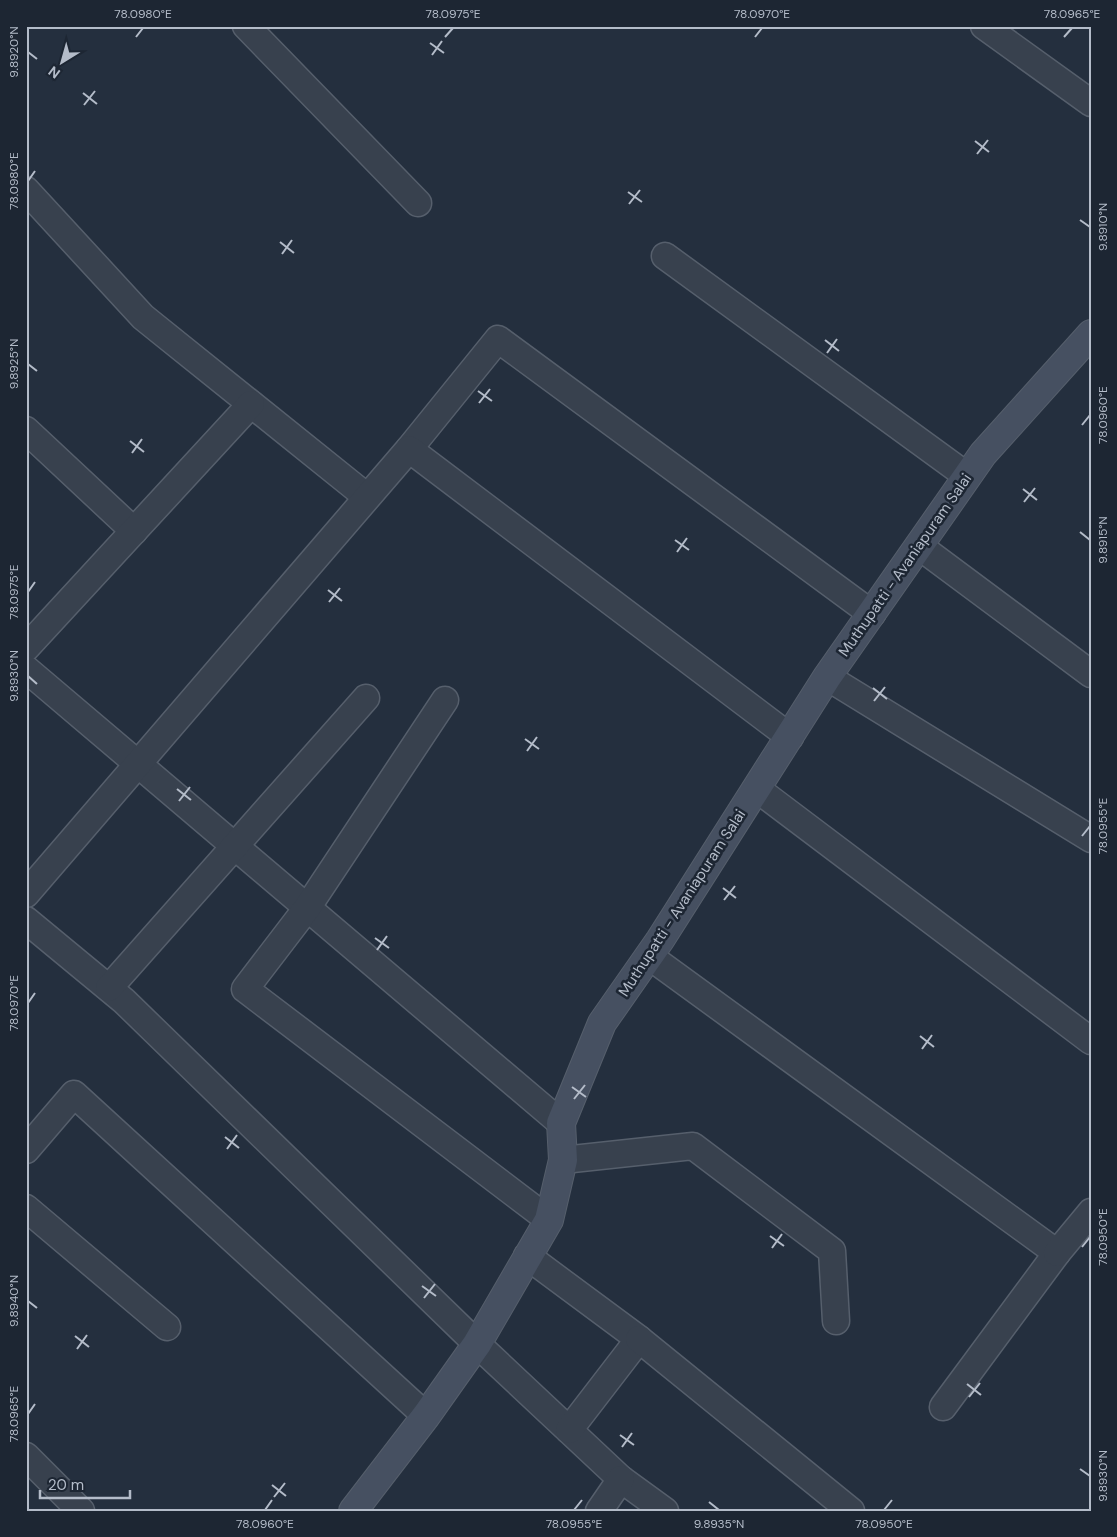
<svg xmlns="http://www.w3.org/2000/svg" width="1117" height="1537" viewBox="0 0 1117 1537" font-family="'DM Sans',sans-serif">
	<rect width="100%" height="100%" fill="#242f3e"/>
	<g fill="none" stroke-linecap="round" stroke-linejoin="round">
		<defs>
			<g id="street">
				<path d="M246,26l172,177"/>
				<path d="M984,26l107,77"/>
				<path d="M26,190l117,127 224,180"/>
				<path d="M665,256l302,220"/>
				<path d="M26,430l108,101"/>
				<path d="M409,449l89,-110 374,275"/>
				<path d="M919,546l172,128"/>
				<path d="M26,648l225,-244"/>
				<path d="M26,669l535,454"/>
				<path d="M827,677l264,162"/>
				<path d="M445,700l-138,208 -62,81 304,231"/>
				<path d="M757,789l334,252"/>
				<path d="M26,894l383,-445 381,288"/>
				<path d="M26,920l98,81 353,343 144,135 44,32"/>
				<path d="M649,956l408,297 -114,154"/>
				<path d="M109,988l257,-290"/>
				<path d="M26,1150l48,-56 352,322"/>
				<path d="M563,1160l130,-14 139,105 4,70"/>
				<path d="M26,1208l141,119"/>
				<path d="M1057,1253l34,-41"/>
				<path d="M527,1256l112,83 -70,91"/>
				<path d="M639,1339l212,172"/>
				<path d="M26,1456l55,55"/>
				<path d="M599,1511l22,-32"/>
			</g>
			<path id="secondary" d="M353,1511l73,-95 51,-72 72,-124 14,-60 -2,-37 41,-100 58,-83 167,-263 156,-223 108,-120"/>
		</defs>
		<use href="#street" stroke="#565f6c" stroke-width="29"/>
		<use href="#secondary" stroke="#565f6c" stroke-width="30"/>
		<use href="#street" stroke="#38414e" stroke-width="26"/>
		<use href="#secondary" stroke="#465061" stroke-width="28"/>
	</g>
	<path fill="none" stroke="#b4bcc9" stroke-width="2" d="M136,37l7,-9M445,37l8,-9M755,37l7,-9M1064,37l8,-9M430,43l14,10M28,52l9,7M432,55l10,-14M83,93l14,11M84,105l11,-14M975,141l14,11M977,154l11,-14M28,181l7,-10M628,192l14,10M629,204l11,-14M1080,220l10,7M280,242l14,11M282,254l10,-14M825,340l14,11M827,353l10,-14M28,364l9,7M478,391l14,10M479,403l11,-14M1082,425l8,-10M130,441l14,11M132,453l10,-14M1023,489l14,11M1024,502l11,-14M1080,532l10,8M675,540l14,10M677,552l10,-14M328,590l14,11M28,592l7,-10M329,602l11,-14M28,676l9,8M873,688l14,11M874,701l11,-14M525,739l14,10M527,751l10,-14M177,789l14,11M179,801l11,-14M1082,836l8,-10M723,888l13,10M724,900l11,-14M375,938l14,10M377,950l10,-14M28,1003l7,-10M920,1036l14,11M922,1049l10,-14M572,1087l14,10M574,1099l11,-14M225,1137l14,11M227,1149l10,-14M770,1236l14,10M1082,1247l8,-10M772,1248l10,-14M422,1286l14,10M424,1298l11,-14M28,1301l9,7M75,1336l14,11M77,1349l10,-14M967,1384l14,11M969,1397l11,-14M28,1414l7,-10M620,1435l14,10M622,1447l10,-14M1080,1469l10,7M272,1485l14,11M274,1497l11,-14M709,1502l10,8M265,1510l7,-10M574,1510l8,-10M884,1510l8,-10"/>
	<g text-anchor="middle" dominant-baseline="central" stroke-width="5" stroke-linejoin="round" paint-order="stroke">
		<g font-size="15" fill="#b4bcc9" stroke="#1d2633">
			<text transform="translate(905 565) rotate(-55)">Muthupatti - Avaniapuram Salai</text>
			<text transform="translate(682 903) rotate(-57)">Muthupatti - Avaniapuram Salai</text>
		</g>
	</g>
	<rect width="1117" height="1537" fill="none" stroke="#1d2633" stroke-width="55"/>
	<g transform="translate(62 62) rotate(217)" stroke="#1d2633" stroke-width="4" paint-order="stroke">
	<path d="M0-4L9 19L0 12L-9 19Z" fill="#b4bcc9"/>
	<text y="-8" font-size="14" font-weight="bold" text-anchor="middle" fill="#b4bcc9">N</text>
	</g>
	<path d="M40 1490v8h90v-8" fill="none" stroke="#b4bcc9" stroke-width="2.5"/>
	<text x="48" y="1490" font-size="15" fill="#b4bcc9" stroke="#1d2633" stroke-width="4" paint-order="stroke">20 m</text>
	<rect x="28" y="28" width="1062" height="1482" fill="none" stroke="#b4bcc9" stroke-width="2"/>
	<g font-size="12" text-anchor="middle" fill="#b4bcc9">
		<text x="143" y="18">78.0980°E</text>
		<text x="453" y="18">78.0975°E</text>
		<text x="762" y="18">78.0970°E</text>
		<text x="1072" y="18">78.0965°E</text>
		<text transform="translate(14 52) rotate(-90)" y="4">9.8920°N</text>
		<text transform="translate(14 181) rotate(-90)" y="4">78.0980°E</text>
		<text transform="translate(1103 227) rotate(-90)" y="4">9.8910°N</text>
		<text transform="translate(14 364) rotate(-90)" y="4">9.8925°N</text>
		<text transform="translate(1103 415) rotate(-90)" y="4">78.0960°E</text>
		<text transform="translate(1103 540) rotate(-90)" y="4">9.8915°N</text>
		<text transform="translate(14 592) rotate(-90)" y="4">78.0975°E</text>
		<text transform="translate(14 676) rotate(-90)" y="4">9.8930°N</text>
		<text transform="translate(1103 826) rotate(-90)" y="4">78.0955°E</text>
		<text transform="translate(14 1003) rotate(-90)" y="4">78.0970°E</text>
		<text transform="translate(1103 1237) rotate(-90)" y="4">78.0950°E</text>
		<text transform="translate(14 1301) rotate(-90)" y="4">9.8940°N</text>
		<text transform="translate(14 1414) rotate(-90)" y="4">78.0965°E</text>
		<text transform="translate(1103 1476) rotate(-90)" y="4">9.8930°N</text>
		<text x="265" y="1528">78.0960°E</text>
		<text x="574" y="1528">78.0955°E</text>
		<text x="719" y="1528">9.8935°N</text>
		<text x="884" y="1528">78.0950°E</text>
	</g>
</svg>
